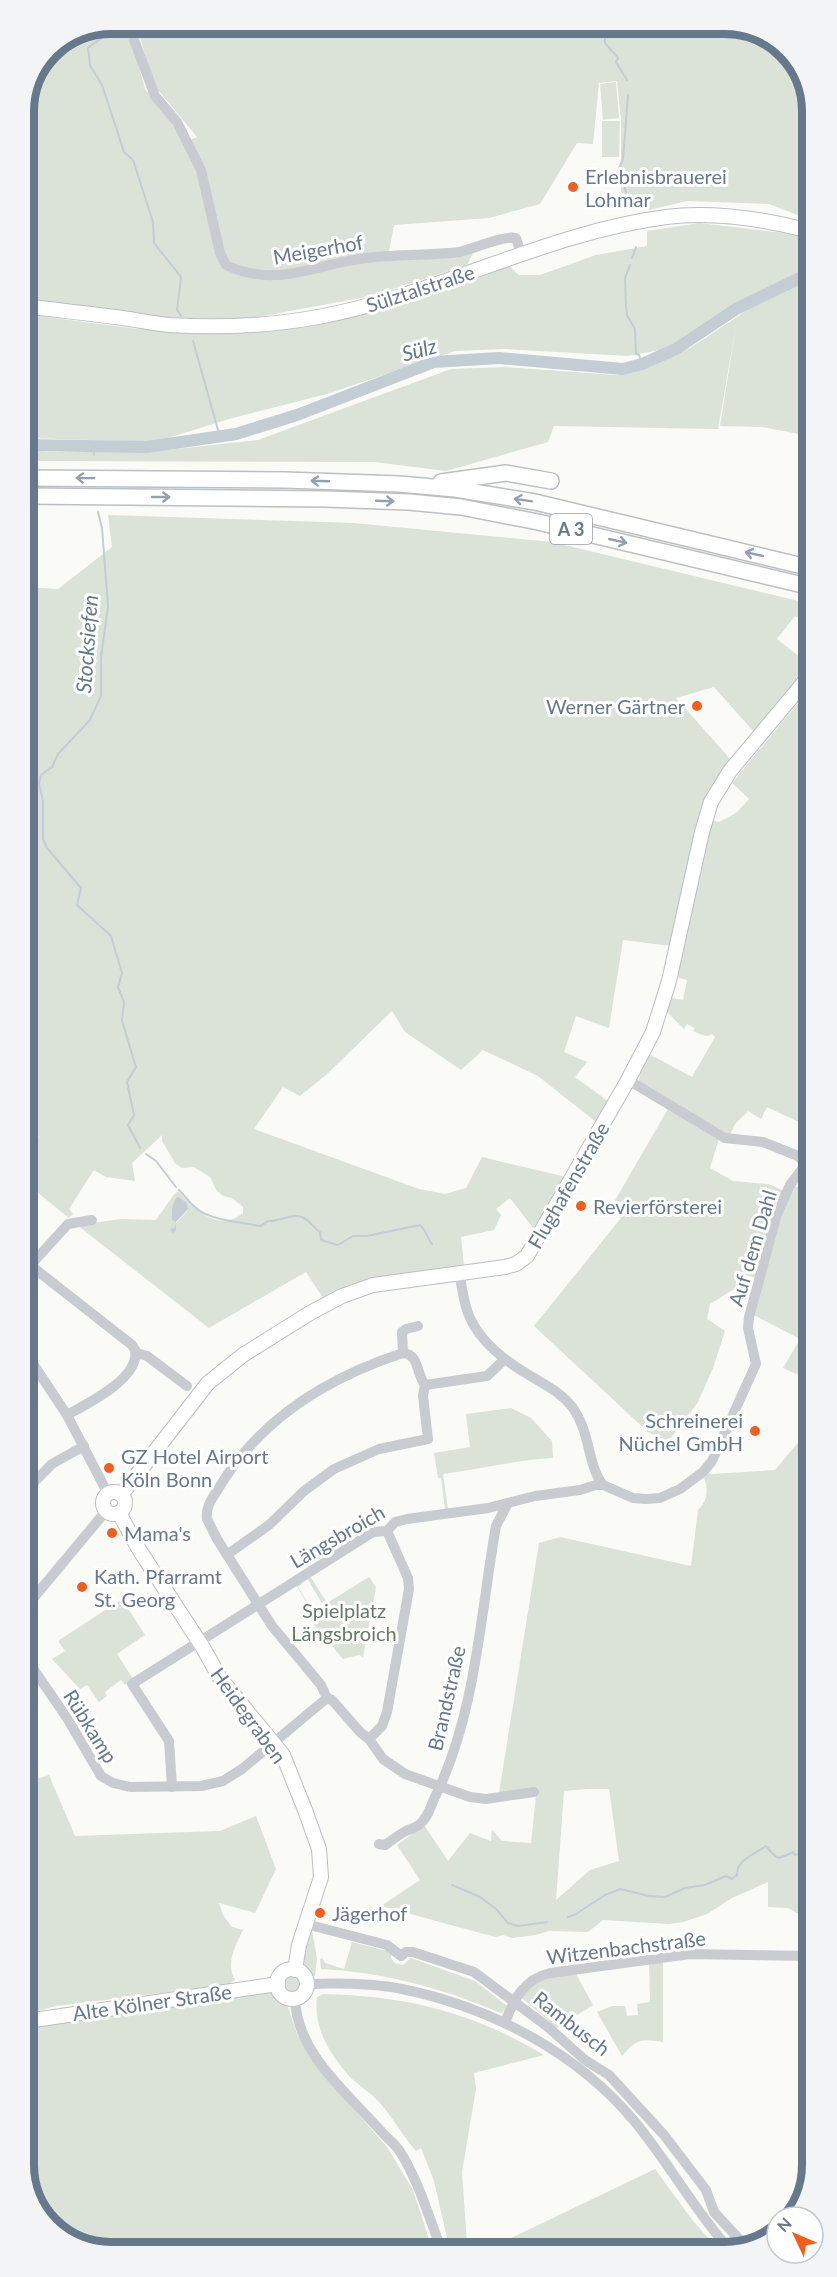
<svg xmlns="http://www.w3.org/2000/svg" width="837" height="2277" viewBox="0 0 837 2277" font-family="Lato,sans-serif">
	<rect width="100%" height="100%" fill="#fafaf7"/>
	<g fill="#dbe2d8" fill-rule="evenodd">
		<path d="M111,24h20l-1,8 15,57 25,31 13,23 14,-6 -44,-53 -13,-47 2,-13h590l47,18 31,46v132l-41,-16 -82,-3 -38,9 -28,-18v-72l-4,-39 -18,2 -6,61 -16,-1 -37,61 -51,14 -95,7 -5,26 87,-4 -9,18 -96,31 -129,24 -103,-4 -115,-14v-196l26,-57z"/>
		<path d="M616,82l3,36 -16,2 -3,-36z"/>
		<path d="M602,121h18l-1,36h-17z"/>
		<path d="M699,223l111,13v200l-48,-9 -42,-1 16,-100 -18,103 -164,-3 -6,16 -102,29 -72,-9 -349,-1v-11l27,2h96l110,-12 193,-71 53,-2 111,8 35,-8 40,-19 68,-45 -10,-3 -60,38 -28,12 -32,6 -123,-7 -50,2 -128,43 -98,25 -74,23 -130,-4 -1,-124 114,15 110,2 260,-66 11,10h21l56,-20 51,-9v-15z"/>
		<path d="M108,515l246,8 198,19 259,62v21l-16,-9 -18,23 34,27 -57,66 -40,-45 -38,11 56,63 -20,25 -8,19 -33,141 -48,-6 -14,88 -33,-12 -12,36 23,10 -12,15 33,24 -12,21 -58,-46 -55,-26 -22,20 -56,-38 -13,-21 -66,64 -26,21 -17,-9 -29,42 165,60 26,5 21,-6 16,-31 84,20 -21,33 -9,22 -26,-34 -14,11 5,6 -7,15 -33,7 3,28 -97,14 -44,19 -17,-26 -97,56 -132,-103 45,-6 34,1 17,-24 5,-5c18,17 38,43 65,22v-6l-11,-9 -9,-2 -6,-5 -7,-14 -16,-10 -12,1 -7,-5 -13,-22v-6l-30,28 3,18 -29,-4 -12,-7 -25,39 4,5 -4,4 -43,-35v-34l13,-13 -13,-7 -1,-542 33,2 54,-42zM179,1197l5,3 4,10 -12,13 -4,-3v-12z"/>
		<path d="M811,687v425l-4,14 -40,-19 -6,12 -13,-8 -13,13 -5,11 -91,-52 1,-14 9,-15 43,23 23,-40 -3,-3c-5,5 -13,-1 -19,-3l2,-3 -8,-4 -3,5 -17,-17 4,-14 12,2 4,-20 -8,-2 -1,-5 30,-146 2,-7 9,2 17,-9 13,-14 -17,-16z"/>
		<path d="M668,1109l51,30 -9,29 23,13 35,3 14,6 13,-4 17,6v199l-10,-9 2,-3 -5,-4 -16,-7 17,-29 -48,-25 7,-35 -17,-5 -5,16 -3,-1 -24,15 -3,15 18,12 -12,37 -15,34 -30,40 -20,-10 -114,-106 87,-108 -11,-9z"/>
		<path d="M511,1408l20,10 21,23 1,17c-37,2 -73,11 -110,16l5,35h-3l-4,-31h-3l-4,-25 36,-6 -4,-33z"/>
		<path d="M812,1426l1,496 -25,-14 -20,-1v-25l-36,16 -25,16 -24,8 -14,2 -66,-4 -15,12 -39,-1 -13,4 -24,3 -9,-3 -8,2 -114,-31 39,-26 -23,-35 27,-20 24,36 22,-28 21,8 1,-11 10,11 29,2 5,-48 -37,-2 40,-250 21,-6 131,29 7,-56c9,-8 11,-21 6,-32l6,-5 1,1 64,-4zM587,1789h22l10,72 -29,9 -34,30 8,-109z"/>
		<path d="M310,1576l17,27 42,-26 7,10 -13,70 -4,-2 -16,4 -37,-44 6,-4 -16,-26 7,-2 -5,4 14,22 11,-4 -16,-27z"/>
		<path d="M122,1599l23,36 -28,19 16,25 -8,6 -4,-5 -16,12 2,4 -8,6 -12,-17 -7,4 -28,-30 13,-8 -7,-10z"/>
		<path d="M26,1773l8,7 15,-5 26,61 145,-5 36,-15 20,53 -21,44 -36,-10 4,12 9,12 11,3c-7,15 -18,33 -8,50l-8,5 -171,21 -29,8v-77l9,-3 -9,-23z"/>
		<path d="M312,1930l5,29 -2,17 -7,-1c-7,-12 -6,-37 4,-45z"/>
		<path d="M352,1942l39,10v6l4,5 8,2 8,-7 64,23 32,25 -5,7 -4,-1c-56,-24 -116,-40 -177,-43l-1,-10 2,-1 3,5 19,6z"/>
		<path d="M663,1962v80c-22,-3 -26,-4 -41,14l-25,-44 15,-6h13l2,10 11,-1 -1,-11 13,-2 -1,-38z"/>
		<path d="M576,1974l17,31 -36,23 -35,-30c13,-20 31,-22 54,-24z"/>
		<circle cx="293" cy="1984" r="9"/>
		<path d="M264,1992l14,2 9,10 10,30 27,41 63,72 26,43 20,61 -328,2 -47,-18 -31,-46v-163z"/>
		<path d="M323,1994c84,2 149,18 221,61l-70,18 2,16 -14,83 5,72 4,7h-21l-16,-70 -13,-33 -5,3c-13,-15 -23,-33 -36,-48 -8,-9 -19,-16 -28,-24 -21,-23 -39,-50 -35,-82z"/>
		<path d="M655,2169l38,52 26,29 -235,1z"/>
	</g>
	<path fill="#c3cdd3" d="M179,1197l7,5 2,7 -12,13v8l-3,3 -3,-3 5,-3 1,-4 -4,-3v-12l4,-10z"/>
	<g fill="none" stroke-linecap="round" stroke-linejoin="round">
		<g stroke="#c3cdd3" stroke-width="2">
			<path d="M116,24c-6,11 -18,15 -28,24l2,17 12,20 22,67 9,8 20,62 1,21 27,34 -4,33 4,6"/>
			<path d="M605,24v19l13,15 -2,4 11,18"/>
			<path d="M626,192l-7,-24 4,-9 5,-64"/>
			<path d="M632,258l4,-11"/>
			<path d="M630,265l-5,13 1,29 1,8 8,14 1,25 3,1 3,9"/>
			<path d="M193,341l27,96"/>
			<path d="M93,447l1,8"/>
			<path d="M98,512l4,16 6,78 -7,51v39l-11,24 -32,34 -6,13 -11,8 -2,9 4,17v38l4,9 34,40 -4,17 34,31 11,37 -4,14 6,15 -2,19 14,46 -9,15 7,33 -6,10 12,23"/>
			<path d="M146,1154l10,7 20,26"/>
			<path d="M179,1190c6,6 11,13 17,18 12,12 48,15 65,18l7,-5c11,1 23,-8 34,-4 7,3 11,10 18,15l1,8 17,5 15,-9h14l53,-11c6,5 7,13 12,19"/>
			<path d="M452,1885l28,12 16,12 12,14 10,3 29,-4"/>
			<path d="M568,1917l8,-3 29,-19 15,-6 29,7 16,1 20,-9 20,-3 21,-9 6,3 5,-4c-1,-15 19,-22 29,-29 11,13 10,15 27,6l2,3 5,-1 13,5"/>
		</g>
		<path stroke="#c3cdd3" stroke-width="12" d="M25,445l122,2 89,-13 61,-19 137,-53 65,-4 124,11 19,-5 34,-15 60,-40 74,-36"/>
		<defs>
			<g id="major">
				<path d="M24,306c31,4 61,7 91,11 17,2 36,6 54,8 49,3 100,1 149,-8 119,-22 227,-84 348,-100 48,-6 98,2 144,14"/>
				<circle cx="114" cy="1503" r="11"/>
				<path d="M121,1495l87,-112 35,-28 67,-42 32,-17 31,-11 132,-18 11,-3 11,-8 101,-176 25,-48 16,-51 33,-149 9,-30 19,-31 81,-97"/>
				<path d="M119,1513l21,38 62,95 18,32 63,77 22,55 14,39 2,28 -22,68 -4,25"/>
				<circle cx="292" cy="1984" r="15"/>
				<path d="M27,2021l251,-37"/>
			</g>
			<g id="highway">
				<path d="M25,478l260,2 114,4 56,5 80,13 276,66"/>
				<path d="M441,482l65,-9 45,8"/>
				<path d="M25,496l301,3 83,3 52,5 77,15 273,65"/>
			</g>
		</defs>
		<use href="#major" stroke="#babfc3" stroke-width="16"/>
		<use href="#highway" stroke="#bcbfc3" stroke-width="18"/>
		<g stroke="#c8cbd0" stroke-width="10">
			<path d="M136,24l-3,13 22,59 22,26 24,48 19,83 6,12c52,24 88,-1 140,-7 31,-4 62,-2 93,-6 15,-3 44,-17 57,-14l5,16"/>
			<path d="M26,1253l4,12 102,80 5,8 10,3 40,30"/>
			<path d="M28,1268l40,-44 24,-4"/>
			<path d="M459,1272c3,14 4,28 9,41 10,27 37,48 61,62 16,10 32,17 44,33 18,26 14,56 30,77"/>
			<path d="M26,1353l41,62 41,79"/>
			<path d="M403,1353l-1,-21 4,-3 12,-3"/>
			<path d="M425,1385l62,-9 18,-17"/>
			<path d="M67,1415c20,-11 73,-37 68,-64"/>
			<path d="M26,1490l26,-26 32,-18"/>
			<path d="M228,1554l41,-29 35,-34 30,-22 45,-20 49,-10 -5,-43 2,-11c-9,-11 -5,-30 -22,-32 -74,24 -141,64 -183,133 -6,10 -15,20 -13,33l10,20 55,87 49,59 6,13 5,2 28,32 9,7 14,20 22,15 65,23 16,2 48,-7"/>
			<path d="M26,1607l80,-96"/>
			<path d="M26,1658l41,60 34,58 12,7 17,4 71,-1 22,-5 19,-12 85,-71"/>
			<path d="M369,1739l13,-13 5,-14 22,-123 -1,-11 -21,-47"/>
			<path d="M172,1787l-3,-46 -37,-57 241,-152 14,-1 8,-9 12,-3 81,-11 47,-12 45,-6 16,-5h7l30,13 13,1 14,-1 20,-9 23,-17 9,-11 44,-97 -8,-36 1,-11 28,-103 13,-29 16,-21 -8,-8 -35,-14 -38,-4 -97,-58"/>
			<path d="M379,1844l6,1c6,-4 12,-9 19,-13 5,-3 12,-4 16,-8 9,-8 10,-17 15,-27 41,-83 45,-181 61,-271l12,-23"/>
			<path d="M306,1924l81,21 14,11 5,-4h7l61,20 74,55 37,33 24,15 55,60 42,55 8,22 35,38"/>
			<path d="M307,1984c32,-1 64,-1 95,5 88,18 175,63 233,133 34,41 59,88 95,128"/>
			<path d="M295,1999c2,54 51,93 85,131 6,7 14,13 19,20 20,31 30,68 43,101"/>
			<path d="M505,2023c8,-23 19,-44 45,-50l140,-19 123,2"/>
		</g>
		<use href="#major" stroke="#fff" stroke-width="14"/>
		<use href="#highway" stroke="#fff" stroke-width="15"/>
	</g>
	<defs><path id="oneway-shaft" d="M-6 0H5M1.5-3L5.5 0L1.5 3" fill="none" stroke-width="1.6" stroke-linecap="round" stroke-linejoin="round" transform="scale(1.5)"/></defs>
	<g stroke="#94a0ae">
		<use href="#oneway-shaft" transform="translate(85 478) rotate(-179)"/>
		<use href="#oneway-shaft" transform="translate(320 481) rotate(-178)"/>
		<use href="#oneway-shaft" transform="translate(161 497)"/>
		<use href="#oneway-shaft" transform="translate(523 500) rotate(-171)"/>
		<use href="#oneway-shaft" transform="translate(385 501) rotate(2)"/>
		<use href="#oneway-shaft" transform="translate(618 541) rotate(13)"/>
		<use href="#oneway-shaft" transform="translate(754 554) rotate(-167)"/>
	</g>
	<g fill="#f35e1e" stroke="#fff" stroke-width="2">
		<circle cx="573" cy="187" r="6"/>
		<circle cx="697" cy="706" r="6"/>
		<circle cx="581" cy="1206" r="6"/>
		<circle cx="755" cy="1431" r="6"/>
		<circle cx="109" cy="1468" r="6"/>
		<circle cx="112" cy="1533" r="6"/>
		<circle cx="82" cy="1587" r="6"/>
		<circle cx="320" cy="1913" r="6"/>
	</g>
	<g text-anchor="middle" dominant-baseline="central" stroke-width="6" stroke-linejoin="round" paint-order="stroke">
		<rect fill="#fff" stroke="#94a0ae" stroke-width="1.5" x="550" y="514" width="42" height="30" rx="4.5"/>
		<g font-size="18" font-weight="bold" fill="#66788b">
			<text x="571" y="529">A 3</text>
		</g>
		<g font-size="20" fill="#66788b" stroke="#fff" text-anchor="start">
			<text x="585" y="176">Erlebnisbrauerei<tspan x="585" dy="23">Lohmar</tspan></text>
			<text x="685" y="706" text-anchor="end">Werner Gärtner</text>
			<text x="593" y="1206">Revierförsterei</text>
			<text x="743" y="1420" text-anchor="end">Schreinerei<tspan x="743" dy="23">Nüchel GmbH</tspan></text>
			<text x="121" y="1456">GZ Hotel Airport<tspan x="121" dy="23">Köln Bonn</tspan></text>
			<text x="124" y="1533">Mama's</text>
			<text x="94" y="1576">Kath. Pfarramt<tspan x="94" dy="23">St. Georg</tspan></text>
			<text x="332" y="1913">Jägerhof</text>
		</g>
		<g font-size="20" fill="#66788b" stroke="#fff">
			<text transform="translate(318 249) rotate(-10)">Meigerhof</text>
			<text transform="translate(420 288) rotate(-18)">Sülztalstraße</text>
			<text transform="translate(568 1185) rotate(-60)">Flughafenstraße</text>
			<text transform="translate(752 1248) rotate(-73)">Auf dem Dahl</text>
			<text transform="translate(337 1536) rotate(-30)">Längsbroich</text>
			<text transform="translate(446 1698) rotate(-77)">Brandstraße</text>
			<text transform="translate(249 1715) rotate(54)">Heidegraben</text>
			<text transform="translate(91 1726) rotate(58)">Rübkamp</text>
			<text transform="translate(626 1947) rotate(-7)">Witzenbachstraße</text>
			<text transform="translate(152 2002) rotate(-8)">Alte Kölner Straße</text>
			<text transform="translate(572 2023) rotate(38)">Rambusch</text>
		</g>
		<g font-size="20" fill="#657c62" stroke="#fff">
			<text x="344" y="1610">Spielplatz<tspan x="344" dy="23">Längsbroich</tspan></text>
		</g>
		<g font-size="21" font-style="italic" fill="#627a86" stroke="#fff">
			<text transform="translate(419 349) rotate(-15)">Sülz</text>
			<text transform="translate(86 644) rotate(-86)">Stocksiefen</text>
		</g>
	</g>
	<path d="M0 0H837V2277H0ZM111 34H725A77 77 0 0 1 802 111V2165A77 77 0 0 1 725 2242H111A77 77 0 0 1 34 2165V111A77 77 0 0 1 111 34Z" fill="#f3f4f6" fill-rule="evenodd"/>
	<path fill="none" stroke="#66788b" stroke-width="8" d="M111 34H725A77 77 0 0 1 802 111V2165A77 77 0 0 1 725 2242H111A77 77 0 0 1 34 2165V111A77 77 0 0 1 111 34Z"/>
	<g transform="translate(795 2235) rotate(314)"><circle r="28" fill="#ffffff" stroke="#c2c9d1" stroke-width="1.5"/>
	<path d="M0-4.5L10 22L0 15L-10 22Z" fill="#f35e1e"/>
	<text y="-9" font-size="16" font-weight="bold" text-anchor="middle" fill="#66788b">N</text>
	</g>
</svg>
